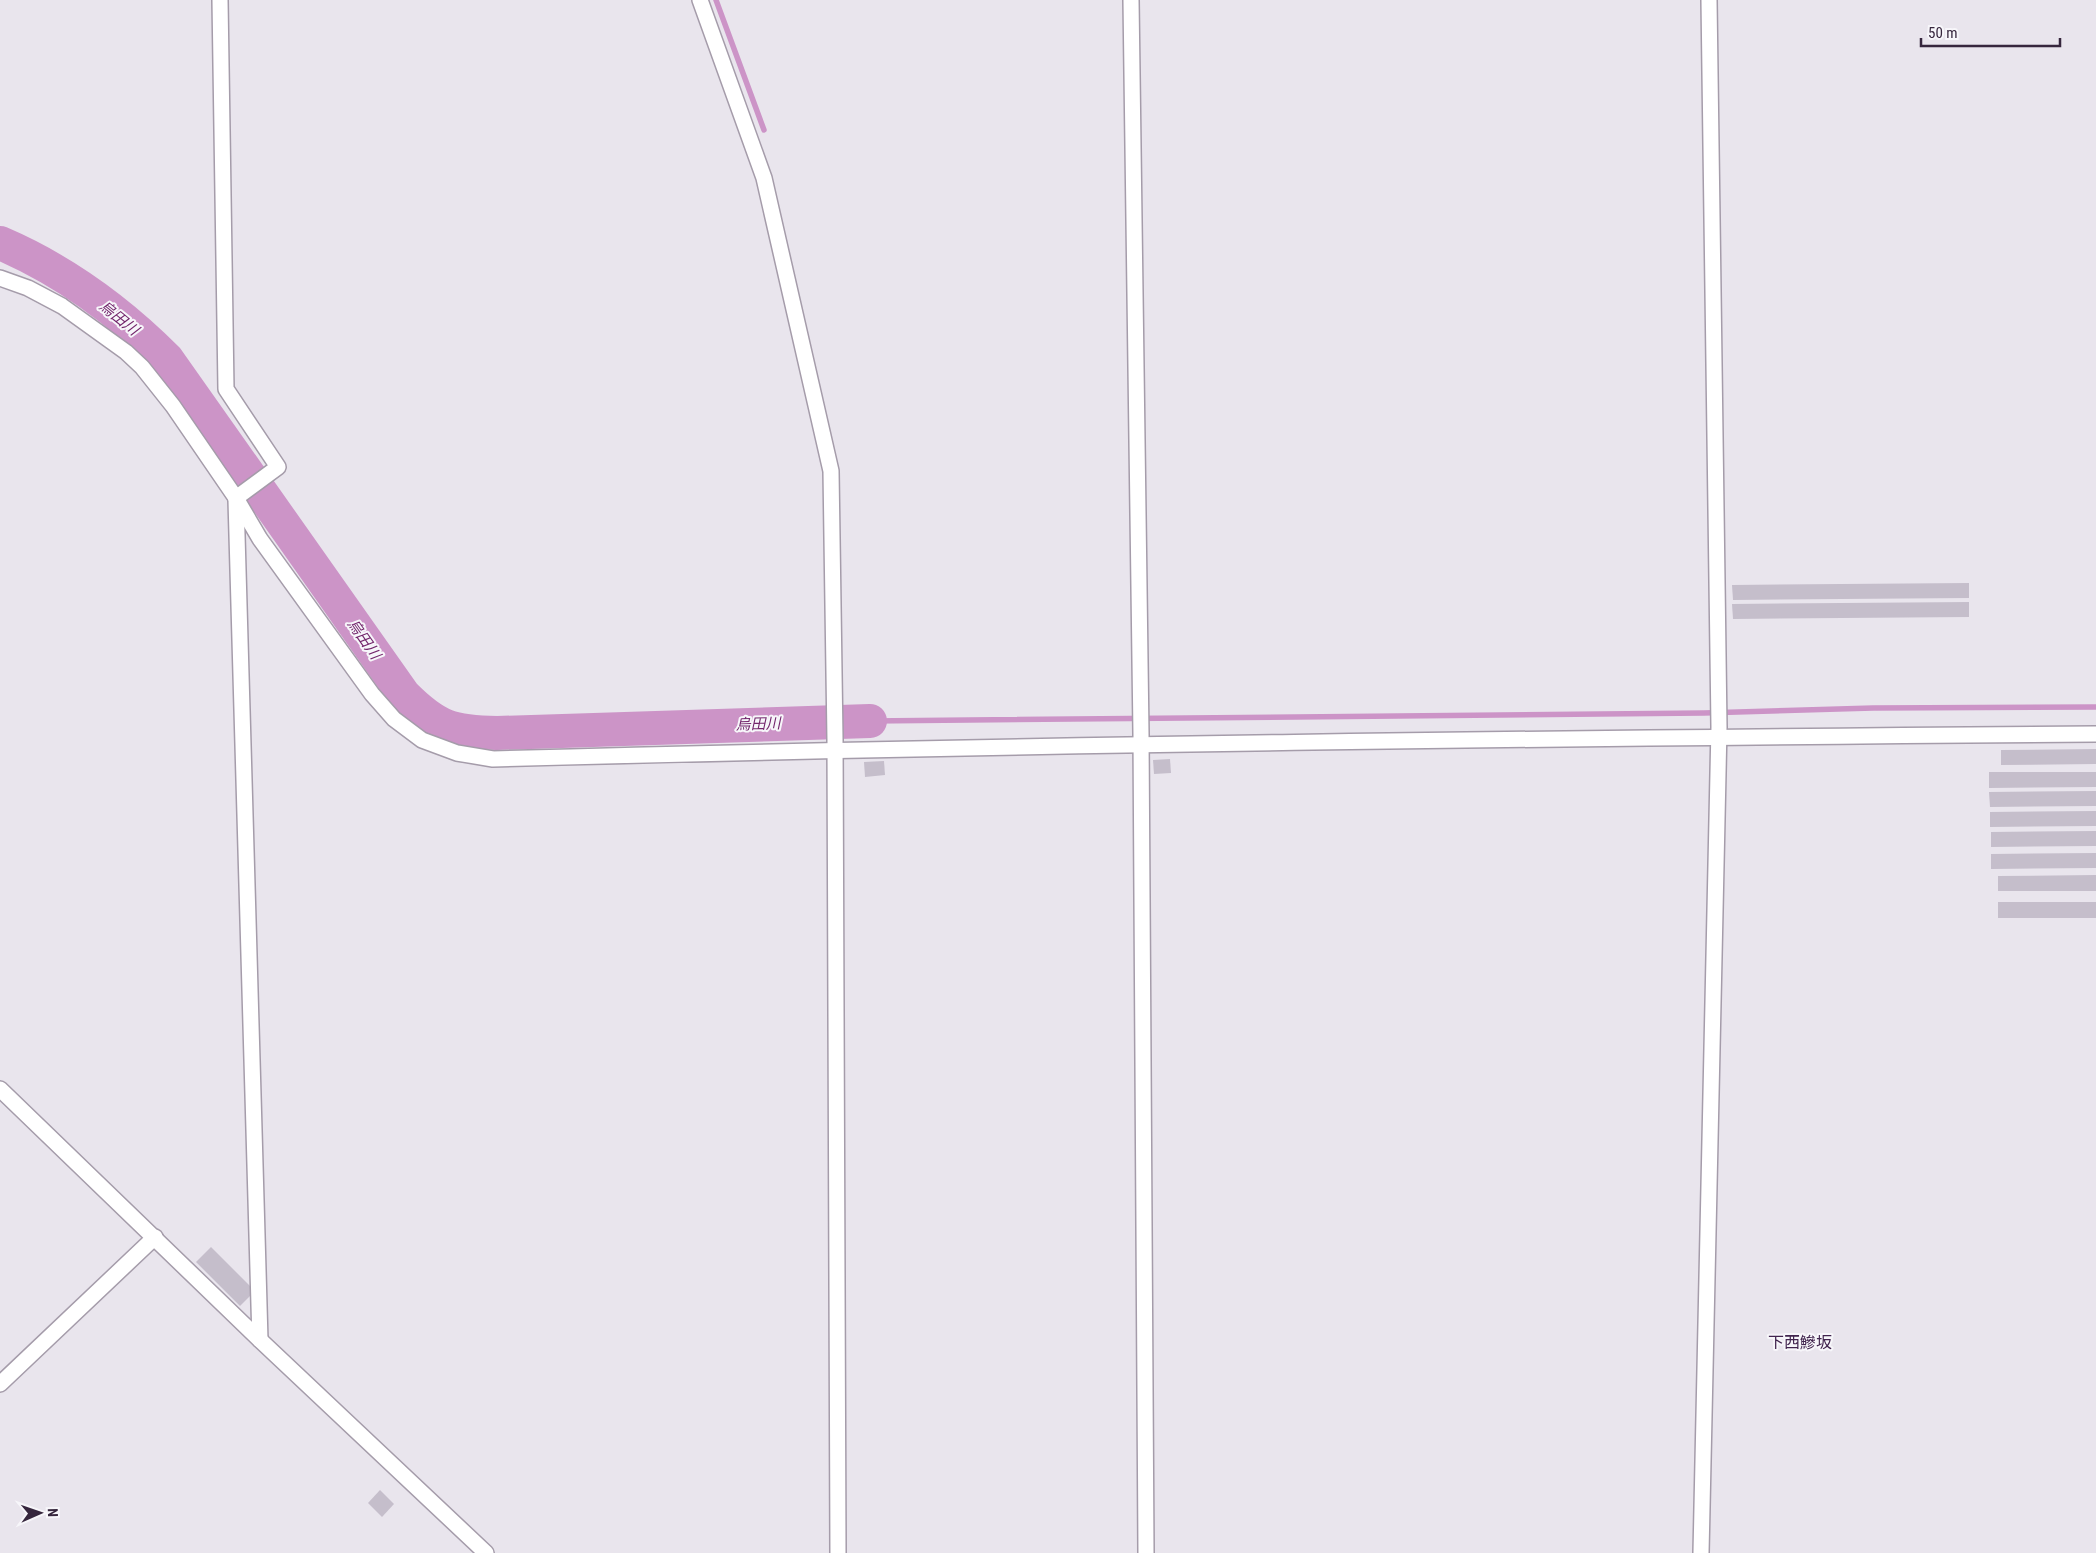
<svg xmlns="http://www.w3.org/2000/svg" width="2096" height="1553" viewBox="0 0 2096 1553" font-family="'Roboto Condensed','Noto Sans JP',sans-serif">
	<rect width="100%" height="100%" fill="#e9e5ed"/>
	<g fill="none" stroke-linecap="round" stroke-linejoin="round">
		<g stroke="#cc94c7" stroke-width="5.5">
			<path d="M716,0l48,130"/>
			<path d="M870,721l834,-8 169,-5 223,-1"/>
		</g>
		<path stroke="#cc94c7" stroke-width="34" d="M0,243c63,27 119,68 167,116l237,336c33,33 48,37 93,38l373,-12"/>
	</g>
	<g fill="#c5becb">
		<path d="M1969,583v15l-236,2 -1,-15z"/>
		<path d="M1969,602v15l-236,2 -1,-15z"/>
		<path d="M2096,749v15l-95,1v-15z"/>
		<path d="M1170,759l1,14 -17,1 -1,-14z"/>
		<path d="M884,761l1,14 -20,2 -1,-15z"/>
		<path d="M1989,772h107v15l-107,1z"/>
		<path d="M2096,791v15l-106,1 -1,-15z"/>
		<path d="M2096,811v15l-106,1v-15z"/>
		<path d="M2096,831v15l-105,1v-15z"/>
		<path d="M2096,853v15l-105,1v-15z"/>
		<path d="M2096,875v16h-98v-15z"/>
		<rect x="1998" y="902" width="98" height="16"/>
		<path d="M211,1247l44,44 -15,15 -44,-44z"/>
		<path d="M380,1490l14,14 -12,13 -14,-14z"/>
	</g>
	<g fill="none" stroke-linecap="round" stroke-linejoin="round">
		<defs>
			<g id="minor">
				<path d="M220,0l6,389 52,78 -42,31"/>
				<path d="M700,0l64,178 67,293 4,268 3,814"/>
				<path d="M1131,0l10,734 5,819"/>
				<path d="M0,278l28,10 34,18 64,46 16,15 31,39 63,92 24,41 112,155 22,25 28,21 35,13 36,6c534,-15 1069,-21 1603,-25"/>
				<path d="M236,500l24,840"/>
				<path d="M0,1089l260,251 226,213"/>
				<path d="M0,1384l155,-147"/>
				<path d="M1701,1553l18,-826 -10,-727"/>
			</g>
		</defs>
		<use href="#minor" stroke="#a59caa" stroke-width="18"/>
		<use href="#minor" stroke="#fff" stroke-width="15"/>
	</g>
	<g text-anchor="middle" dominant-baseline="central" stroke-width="4" stroke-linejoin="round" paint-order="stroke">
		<g font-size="15" font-style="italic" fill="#73266c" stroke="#f7f6fa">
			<text transform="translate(119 318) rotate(39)">烏田川</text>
			<text transform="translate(364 639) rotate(55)">烏田川</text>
			<text transform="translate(758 724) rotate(-2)">烏田川</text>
		</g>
		<g font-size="16" fill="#41244e" stroke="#f7f6fa">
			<text x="1800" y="1342">下西鰺坂</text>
		</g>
	</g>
	<g transform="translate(40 1513) rotate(88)" stroke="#f7f6fa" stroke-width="4" paint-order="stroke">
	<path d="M0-4L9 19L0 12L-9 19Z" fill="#36263d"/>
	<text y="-8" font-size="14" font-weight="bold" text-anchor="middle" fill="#36263d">N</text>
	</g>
	<path d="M1921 38v8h139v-8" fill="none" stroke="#36263d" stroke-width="2.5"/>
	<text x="1928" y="38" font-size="15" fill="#36263d" stroke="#f7f6fa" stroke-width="4" paint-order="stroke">50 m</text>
</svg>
